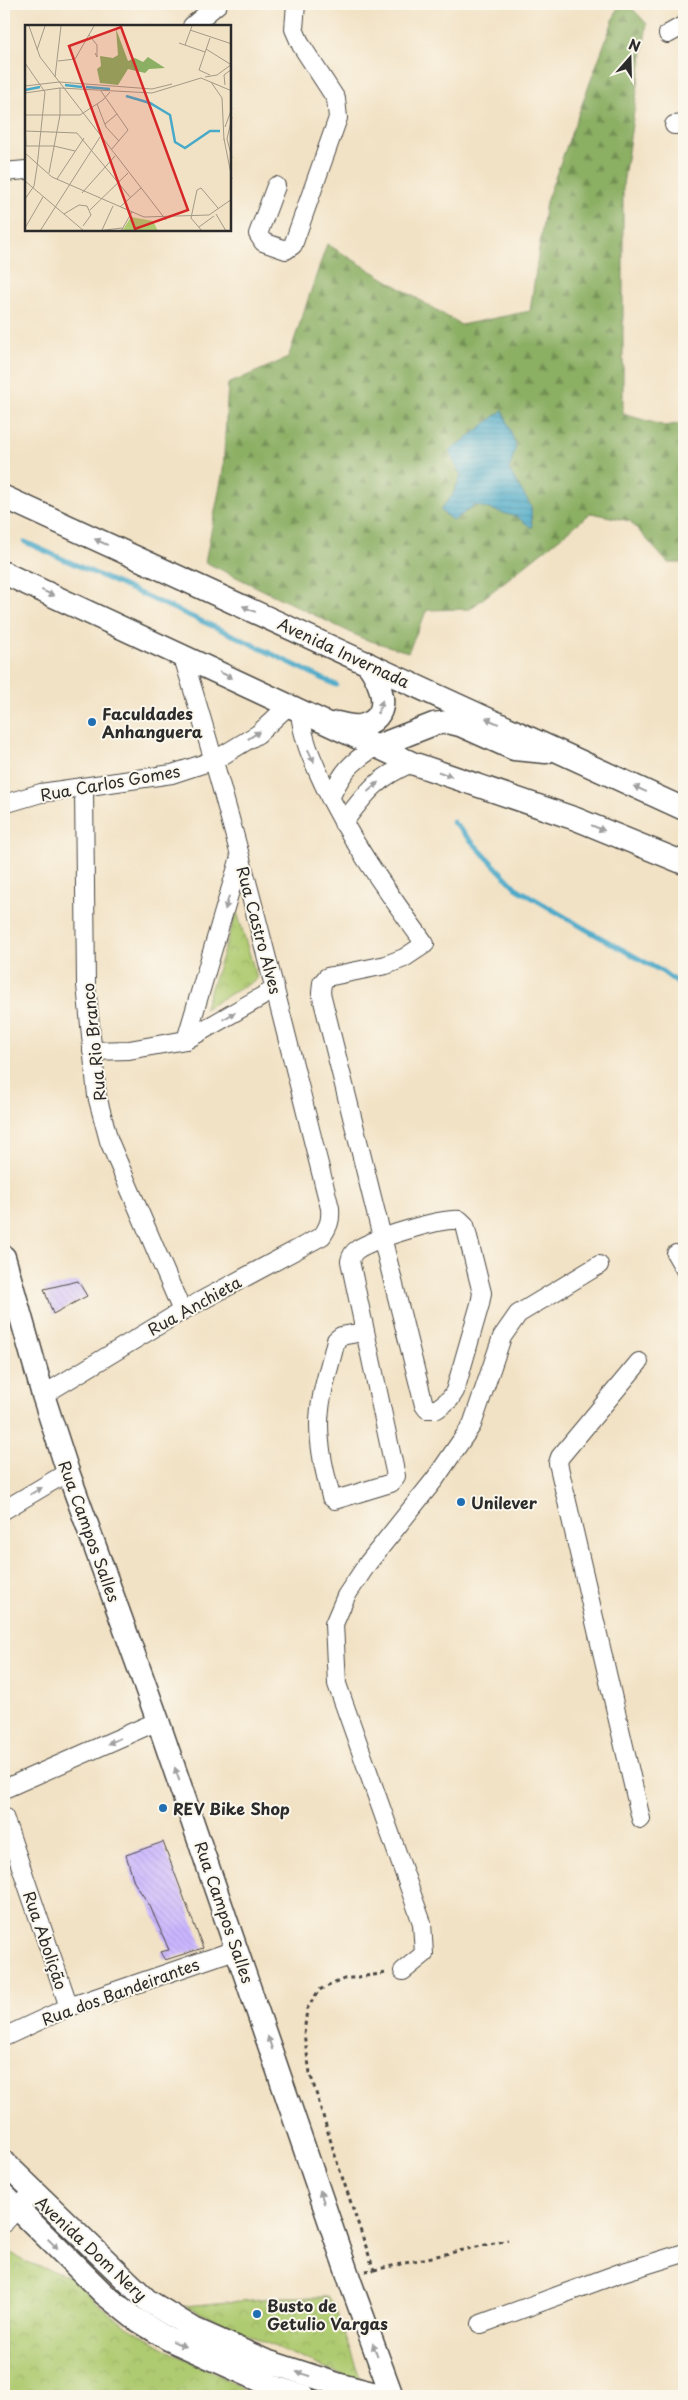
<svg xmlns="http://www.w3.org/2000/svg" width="688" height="2400" viewBox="0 0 688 2400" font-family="'Playpen Sans',sans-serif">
	<defs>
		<pattern id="forest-firs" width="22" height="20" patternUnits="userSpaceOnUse" patternTransform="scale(1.25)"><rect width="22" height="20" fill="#8baf63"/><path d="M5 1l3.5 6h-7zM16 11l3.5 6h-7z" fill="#728f52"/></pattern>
		<pattern id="park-crowns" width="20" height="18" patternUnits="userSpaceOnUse" patternTransform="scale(1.25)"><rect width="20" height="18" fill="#afcb71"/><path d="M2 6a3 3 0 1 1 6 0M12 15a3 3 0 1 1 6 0" fill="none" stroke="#97ae62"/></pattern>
		<pattern id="water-rules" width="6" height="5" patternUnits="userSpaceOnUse" patternTransform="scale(1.25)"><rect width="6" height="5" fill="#49a9c8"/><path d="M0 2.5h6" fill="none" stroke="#3d8aa3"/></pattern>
		<pattern id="building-back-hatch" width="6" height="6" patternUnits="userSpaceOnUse" patternTransform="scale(1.25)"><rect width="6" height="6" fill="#cbb6ff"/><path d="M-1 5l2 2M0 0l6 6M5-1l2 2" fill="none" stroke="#ae9ddb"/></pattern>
	</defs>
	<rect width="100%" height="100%" fill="#fbf7ec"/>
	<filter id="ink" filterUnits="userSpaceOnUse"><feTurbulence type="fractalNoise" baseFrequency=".02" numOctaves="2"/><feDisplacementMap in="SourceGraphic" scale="10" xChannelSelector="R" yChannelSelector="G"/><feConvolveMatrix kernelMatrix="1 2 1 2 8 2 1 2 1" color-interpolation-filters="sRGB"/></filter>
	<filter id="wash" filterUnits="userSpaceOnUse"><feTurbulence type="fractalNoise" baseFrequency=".0096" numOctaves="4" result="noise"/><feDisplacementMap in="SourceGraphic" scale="20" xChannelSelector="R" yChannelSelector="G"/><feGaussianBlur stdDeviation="1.12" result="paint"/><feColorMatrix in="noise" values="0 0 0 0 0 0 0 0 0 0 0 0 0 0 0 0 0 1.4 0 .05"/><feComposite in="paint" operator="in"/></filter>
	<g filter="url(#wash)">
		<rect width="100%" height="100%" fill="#f2e2c5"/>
		<path fill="url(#forest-firs)" stroke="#5b6d47" d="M619,4h9l19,20 -24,161v229l42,12 19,-3v140h-16l-38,-42 -39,-8 -121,96 -43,1 -19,42 -44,-13 -159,-77 18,-91 5,-87 60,-26 39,-114 134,81 69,-14 16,-109z"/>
		<g fill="url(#park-crowns)" stroke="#6d7b4e">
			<path d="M237,912l20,67 -53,30z"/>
			<path d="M4,2247l19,14 47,16 44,41 57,34 57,28 14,10 3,6h-241z"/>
			<path d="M283,2297h45l5,6 29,80 -73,-30 -104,-47z"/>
		</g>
		<path fill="url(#water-rules)" stroke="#3a6a7a" d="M503,410l13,36 -7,24 22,36 1,22 -15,-11 -42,-12 -22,16 -13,-11 12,-14 9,-20 -12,-24z"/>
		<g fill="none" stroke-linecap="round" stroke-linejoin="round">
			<g stroke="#49a9c8" stroke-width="5">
				<path d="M25,542l212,95 99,48"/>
				<path d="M453,822l63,66 71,42 76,42 21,16"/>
			</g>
		</g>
		<g id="blocks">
			<g fill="url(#building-back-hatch)">
				<path d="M78,1281l9,15 -34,18 -9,-25z"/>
				<path d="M163,1842l40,106 -38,12 -5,-8 9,-2 -19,-44 -16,-24 -8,-27z"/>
			</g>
		</g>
	</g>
	<g filter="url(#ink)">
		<use href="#blocks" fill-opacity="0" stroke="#494642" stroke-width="1"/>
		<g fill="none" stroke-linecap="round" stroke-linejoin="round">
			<defs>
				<g id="minor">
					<path d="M192,26l26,-22"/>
					<path d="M668,34l16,-9"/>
					<path d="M674,125l10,-1"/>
					<path d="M4,172l22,-2"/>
					<path d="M276,186l-18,48 5,8 23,8 7,-5 45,-127 -2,-19 -35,-54 -7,-16 2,-25"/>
					<path d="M300,711c2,27 12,48 23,72 27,58 65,109 102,161l-21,14 -18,7 -59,12 -5,6 -1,10 103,412 3,4h10l13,-10 5,-8 25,-87 2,-11 -17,-68 -5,-5c-20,-2 -84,18 -102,29 -5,3 -7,7 -8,12l46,215 -5,7 -56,17 -4,-3c-6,-24 -12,-48 -12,-73 0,-28 11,-57 17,-84l5,-4 22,-4"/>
					<path d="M84,788l2,197 11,111 12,45 73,170"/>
					<path d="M330,798c13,-27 20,-35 45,-51"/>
					<path d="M4,804l37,-11 131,-19 43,-14 43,-26 31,-29"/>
					<path d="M343,823c23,-30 33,-45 69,-60"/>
					<path d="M186,1040l54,-183"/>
					<path d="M92,1051l37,-1 57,-10 89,-51"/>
					<path d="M676,1254l8,14"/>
					<path d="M639,1362l-79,95 -2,6 83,356"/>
					<path d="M43,1395l139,-84 140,-75c7,-10 9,-16 8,-28 -47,-185 -91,-371 -148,-554"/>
					<path d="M4,1510l64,-38"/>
					<path d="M4,1789l154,-68"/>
					<path d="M4,1817l65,190"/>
					<path d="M403,1971l21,-17 -2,-31 -85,-239 -3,-60 12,-28 22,-33 67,-84 37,-54 30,-88 16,-23 81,-49"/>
					<path d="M4,2037l65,-30 169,-58"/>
					<path d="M4,2223l29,-31"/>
					<path d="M481,2324l139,-51 64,-20"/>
				</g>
				<g id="major">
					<path d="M4,497l680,312"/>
					<path d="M4,573l408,190 164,56 108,44"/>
					<path d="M337,723c8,2 18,5 27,2 31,-10 16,-44 3,-62"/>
					<path d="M375,747l59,-23 14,-2 12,3 54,24 32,3"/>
					<path d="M4,1257l39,138 25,77 90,249 193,563 41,112"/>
					<path d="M4,2162l144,139 46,28 72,32 74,24 44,11"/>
					<path d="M4,2195l100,99 30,24 34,21 109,49 27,8"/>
				</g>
			</defs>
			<use href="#minor" stroke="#494642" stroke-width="20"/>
			<use href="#major" stroke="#494642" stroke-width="25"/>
			<g stroke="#494642" stroke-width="3" stroke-dasharray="4 4" stroke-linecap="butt">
				<path d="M374,2270l134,-30"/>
				<path d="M365,2271l9,-1 -36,-105 -28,-92 -6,-39 3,-25 12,-19 25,-11 43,-6"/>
			</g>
			<use href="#minor" stroke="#fff" stroke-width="18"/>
			<use href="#major" stroke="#fff" stroke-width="22"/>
		</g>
		<defs><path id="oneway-solid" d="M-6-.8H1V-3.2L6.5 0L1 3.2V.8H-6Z" transform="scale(1.25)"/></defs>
		<g fill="#a0a0a0">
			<use href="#oneway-solid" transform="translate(101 542) rotate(-155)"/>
			<use href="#oneway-solid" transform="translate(48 593) rotate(25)"/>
			<use href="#oneway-solid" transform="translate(249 609) rotate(-155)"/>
			<use href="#oneway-solid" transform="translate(226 675) rotate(25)"/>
			<use href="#oneway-solid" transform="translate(380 707) rotate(-70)"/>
			<use href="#oneway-solid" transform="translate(492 721) rotate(-155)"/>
			<use href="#oneway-solid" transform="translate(254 735) rotate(-34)"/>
			<use href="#oneway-solid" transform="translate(311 756) rotate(65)"/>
			<use href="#oneway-solid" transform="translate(445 774) rotate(19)"/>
			<use href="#oneway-solid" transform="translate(373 787) rotate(-42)"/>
			<use href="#oneway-solid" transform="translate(640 789) rotate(-156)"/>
			<use href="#oneway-solid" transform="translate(598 828) rotate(22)"/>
			<use href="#oneway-solid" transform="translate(227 903) rotate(106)"/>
			<use href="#oneway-solid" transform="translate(229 1016) rotate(-30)"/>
			<use href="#oneway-solid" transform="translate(36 1491) rotate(-30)"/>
			<use href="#oneway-solid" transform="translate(114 1741) rotate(156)"/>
			<use href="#oneway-solid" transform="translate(177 1774) rotate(-109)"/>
			<use href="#oneway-solid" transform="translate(270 2043) rotate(-109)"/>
			<use href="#oneway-solid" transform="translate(322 2197) rotate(-109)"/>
			<use href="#oneway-solid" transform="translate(53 2244) rotate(45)"/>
			<use href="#oneway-solid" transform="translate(179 2344) rotate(24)"/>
			<use href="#oneway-solid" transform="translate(375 2350) rotate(-110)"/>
			<use href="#oneway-solid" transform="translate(303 2374) rotate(-162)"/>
		</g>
	</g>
	<g fill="#1f6fb2" stroke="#fbf7ec" stroke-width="2">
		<circle cx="92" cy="722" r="5"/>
		<circle cx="461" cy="1502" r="5"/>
		<circle cx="163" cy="1808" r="5"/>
		<circle cx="257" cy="2314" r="5"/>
	</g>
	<g text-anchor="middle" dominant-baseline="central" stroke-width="4" stroke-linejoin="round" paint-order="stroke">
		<g font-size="16" fill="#2b2b2b" stroke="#fbf7ec">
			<text transform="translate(344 652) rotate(25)">Avenida Invernada</text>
			<text transform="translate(110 782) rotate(-10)">Rua Carlos Gomes</text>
			<text transform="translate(260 930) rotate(75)">Rua Castro Alves</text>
			<text transform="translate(93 1042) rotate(-96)">Rua Rio Branco</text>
			<text transform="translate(194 1305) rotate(-29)">Rua Anchieta</text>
			<text transform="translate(90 1531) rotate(70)">Rua Campos Salles</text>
			<text transform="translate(225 1912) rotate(71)">Rua Campos Salles</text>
			<text transform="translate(46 1940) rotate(71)">Rua Abolição</text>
			<text transform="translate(120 1991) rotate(-20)">Rua dos Bandeirantes</text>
			<text transform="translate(92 2248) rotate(43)">Avenida Dom Nery</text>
		</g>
		<g font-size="16" font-weight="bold" fill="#2b2b2b" stroke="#fbf7ec" text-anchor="start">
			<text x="102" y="713">Faculdades<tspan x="102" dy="18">Anhanguera</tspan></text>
			<text x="471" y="1502">Unilever</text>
			<text x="173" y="1808">REV Bike Shop</text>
			<text x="267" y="2305">Busto de<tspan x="267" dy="18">Getulio Vargas</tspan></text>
		</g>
	</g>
	<g transform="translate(25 25)">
		<rect width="206" height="206" fill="#f2e2c5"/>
		<path d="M91,4l12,32 7,-3 8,4 5,-5 17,11 -16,1 -4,4 -17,-4 -10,16 -18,-2 -3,-14 4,-3 -1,-10 13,2 5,-3z" fill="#8baf63"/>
		<path d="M106,192l22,4 5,10h-36z" fill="#afcb71"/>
		<path fill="none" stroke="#49a9c8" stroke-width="2.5" d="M40,60l17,2M61,62l24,2M0,65l15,-3M101,71l24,7 20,12 5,27 10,6 25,-17h10"/>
		<path fill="none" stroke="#a29987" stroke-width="1" d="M4,1l11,31 126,163M165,5l42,14M64,10l8,10v12l-2,-4M185,13l-11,32 11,5M154,18l26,9M160,20l7,-19M181,24l24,15M12,25l8,-24M33,36l17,-2 19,-33M0,38l20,29 -8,75 -3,19 -9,13M30,52l6,-51M180,52l12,-2 15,-11M186,57l11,16 2,42M200,60l-1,-10 8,-6M0,61l34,-4 93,7 20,-5M76,66l27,39 -17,20M0,68l35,-5 92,5 49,-15 31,13M72,79l9,23 13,14M0,90h55l23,-15 7,-8M207,92l-5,22 5,19M0,96l1,25M80,99l12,-10M200,102l7,-19M0,106l52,2 53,64M199,114l8,40M0,121h29l21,5M0,128l27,24 92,40 65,-2 23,-16M24,148l11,-58v-27M32,154l27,-41M0,156l59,50M57,168l33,-37M95,182l21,-19M65,185l38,-37M39,189l15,-9 8,1 4,9 -8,11M191,189l10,17M174,202l15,-11M0,203l18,-31M77,205l11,-24M15,206l60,-94M72,206l25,-3M96,206l11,-19M177,206l-11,-13 6,-28 4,-2 17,20"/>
		<path fill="#d62828" fill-opacity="0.15" stroke="#d62828" stroke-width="2.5" d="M96,2l67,183 -53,19 -66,-183z"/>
		<rect width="206" height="206" fill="none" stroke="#2b2b2b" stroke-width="2.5"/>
	</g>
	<rect width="688" height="2400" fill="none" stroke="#fbf7ec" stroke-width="20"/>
	<g transform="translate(630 58) rotate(20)" stroke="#fbf7ec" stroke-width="4" paint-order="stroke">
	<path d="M0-4L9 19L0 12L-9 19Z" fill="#2b2b2b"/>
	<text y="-8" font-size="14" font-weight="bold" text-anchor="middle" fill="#2b2b2b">N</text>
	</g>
</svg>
